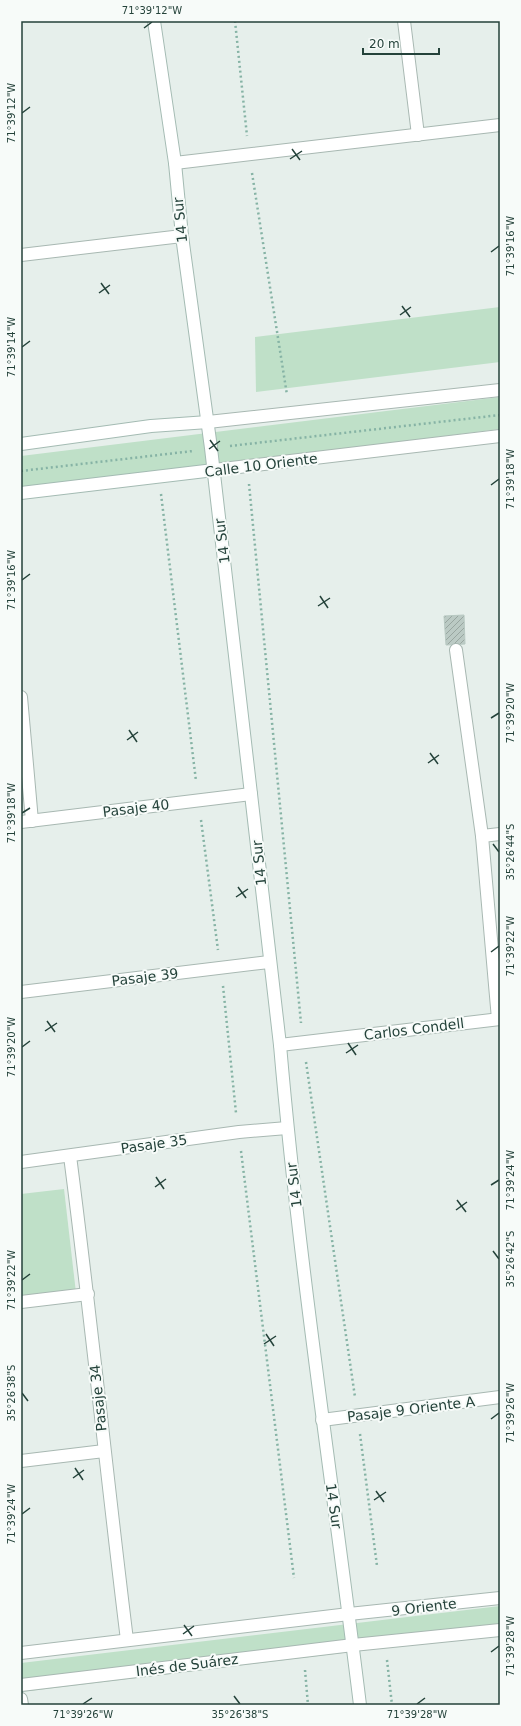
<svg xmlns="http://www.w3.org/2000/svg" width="521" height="1726" viewBox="0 0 521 1726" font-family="'DejaVu Sans',sans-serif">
	<defs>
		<pattern id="building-hatch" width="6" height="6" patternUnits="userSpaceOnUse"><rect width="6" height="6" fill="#bbcac4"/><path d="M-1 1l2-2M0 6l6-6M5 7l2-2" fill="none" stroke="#98a6a0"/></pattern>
	</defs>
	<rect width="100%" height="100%" fill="#e6efeb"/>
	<g fill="#bfe0c8">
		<path d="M500,307v55l-244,30 -1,-55z"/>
		<path d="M500,397v32l-479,61v-34z"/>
		<path d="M64,1189l12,104 -55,6v-105z"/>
		<path d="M500,1606v28l-479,58v-29z"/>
	</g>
	<path fill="url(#building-hatch)" stroke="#b8c9c2" d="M464,615l1,29 -19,1 -2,-29z"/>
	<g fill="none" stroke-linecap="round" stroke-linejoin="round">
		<defs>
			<g id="minor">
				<path d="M404,21l14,114"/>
				<path d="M175,163l325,-38"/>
				<path d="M21,255l161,-19"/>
				<path d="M456,650l26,186 16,183"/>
				<path d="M21,697l11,124"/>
				<path d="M21,822l230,-28"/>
				<path d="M482,836l18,-2"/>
				<path d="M21,992l248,-30"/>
				<path d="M280,1045l220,-26"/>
				<path d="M70,1156c21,161 37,323 57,484"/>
				<path d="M21,1162l218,-30 48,-4"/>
				<path d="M21,1302l67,-8"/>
				<path d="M322,1420l178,-23"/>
				<path d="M21,1461l83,-10"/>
				<path d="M21,1653l328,-39"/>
				<path d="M21,1685l332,-40"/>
				<path d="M21,1699l1,6"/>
			</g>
			<g id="tertiary">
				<path d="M208,422l292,-32"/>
				<path d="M214,470l286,-34"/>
				<path d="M349,1614l151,-16"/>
				<path d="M353,1645l147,-15"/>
			</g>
			<g id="secondary">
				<path d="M154,21l21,142 7,73 29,212 69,597c19,221 53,440 80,660"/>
				<path d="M21,444l130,-18 57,-4"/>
				<path d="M21,493l193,-23"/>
			</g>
		</defs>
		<use href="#minor" stroke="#a8b8b2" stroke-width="14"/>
		<use href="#tertiary" stroke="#a8b8b2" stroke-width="14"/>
		<use href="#secondary" stroke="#a4bbb3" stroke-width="14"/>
		<g stroke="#86b3a5" stroke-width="2.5" stroke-dasharray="2 3" stroke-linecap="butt">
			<path d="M235,21l12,115"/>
			<path d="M252,173l35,222"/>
			<path d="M230,446l270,-31"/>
			<path d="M21,471l172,-20"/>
			<path d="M249,484l52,539"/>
			<path d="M161,494l35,287"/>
			<path d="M201,820l17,130"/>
			<path d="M223,986l13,127"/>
			<path d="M306,1062l49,335"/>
			<path d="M241,1151l53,427"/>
			<path d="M360,1434l17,132"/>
			<path d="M387,1660l5,45"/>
			<path d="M305,1670l3,35"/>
		</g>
		<use href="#minor" stroke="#fff" stroke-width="12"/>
		<use href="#tertiary" stroke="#fff" stroke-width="12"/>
		<use href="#secondary" stroke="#fff" stroke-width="12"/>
	</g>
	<path fill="none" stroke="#24423a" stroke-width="1.5" d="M144,28l8,-6M22,113l8,-6M292,149l8,11M290,159l12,-8M491,252l8,-6M101,283l8,11M99,293l11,-8M402,306l8,11M400,315l11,-8M22,347l8,-6M210,440l8,11M209,449l11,-8M491,485l8,-6M22,580l8,-6M320,596l8,12M318,606l12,-8M491,718l8,-5M129,730l8,12M127,740l11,-8M430,753l8,11M428,763l11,-8M22,813l8,-5M493,844l6,8M238,887l8,11M236,897l12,-8M491,952l8,-6M47,1021l8,11M45,1031l12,-8M348,1043l8,12M22,1047l8,-6M346,1053l12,-8M156,1177l8,12M491,1185l8,-5M155,1187l11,-8M457,1200l9,12M456,1210l11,-8M493,1251l6,8M22,1280l8,-6M266,1334l8,12M264,1344l12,-8M22,1393l6,8M491,1419l8,-6M75,1468l8,12M73,1478l11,-8M376,1491l8,11M374,1500l12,-8M22,1514l8,-6M184,1625l8,11M183,1634l11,-8M491,1652l8,-6M234,1696l6,8M83,1704l9,-6M417,1704l8,-6"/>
	<g text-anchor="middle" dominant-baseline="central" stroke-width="4" stroke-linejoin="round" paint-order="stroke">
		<g font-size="14" fill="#24423a" stroke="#f7fbf9">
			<text transform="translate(180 220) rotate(-96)">14 Sur</text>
			<text transform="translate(261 465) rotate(-7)">Calle 10 Oriente</text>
			<text transform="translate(222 541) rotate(-97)">14 Sur</text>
			<text transform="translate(136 808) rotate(-7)">Pasaje 40</text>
			<text transform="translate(259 863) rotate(-96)">14 Sur</text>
			<text transform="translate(145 977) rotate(-7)">Pasaje 39</text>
			<text transform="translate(414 1029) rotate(-7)">Carlos Condell</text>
			<text transform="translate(154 1144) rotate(-8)">Pasaje 35</text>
			<text transform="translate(294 1185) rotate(-97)">14 Sur</text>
			<text transform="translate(98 1398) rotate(-96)">Pasaje 34</text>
			<text transform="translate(411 1409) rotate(-7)">Pasaje 9 Oriente A</text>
			<text transform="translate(334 1506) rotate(82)">14 Sur</text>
			<text transform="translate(424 1607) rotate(-7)">9 Oriente</text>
			<text transform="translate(187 1665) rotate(-7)">Inés de Suárez</text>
		</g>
	</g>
	<rect width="521" height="1726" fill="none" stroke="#f7fbf9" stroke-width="44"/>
	<path d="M363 48v6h76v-6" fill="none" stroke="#24423a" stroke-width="2"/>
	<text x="369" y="48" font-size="12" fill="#24423a" stroke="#f7fbf9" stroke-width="3" paint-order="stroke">20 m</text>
	<rect x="22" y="22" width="477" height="1682" fill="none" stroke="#24423a" stroke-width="1.5"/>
	<g font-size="10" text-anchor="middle" fill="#24423a">
		<text x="152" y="14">71°39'12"W</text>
		<text transform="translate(11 113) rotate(-90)" y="4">71°39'12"W</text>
		<text transform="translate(510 246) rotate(-90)" y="4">71°39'16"W</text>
		<text transform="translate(11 347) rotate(-90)" y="4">71°39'14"W</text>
		<text transform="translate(510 479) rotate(-90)" y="4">71°39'18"W</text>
		<text transform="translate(11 580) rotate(-90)" y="4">71°39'16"W</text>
		<text transform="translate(510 713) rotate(-90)" y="4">71°39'20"W</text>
		<text transform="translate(11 813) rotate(-90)" y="4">71°39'18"W</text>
		<text transform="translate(510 852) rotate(-90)" y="4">35°26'44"S</text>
		<text transform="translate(510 946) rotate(-90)" y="4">71°39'22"W</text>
		<text transform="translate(11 1047) rotate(-90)" y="4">71°39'20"W</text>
		<text transform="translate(510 1180) rotate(-90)" y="4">71°39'24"W</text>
		<text transform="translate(510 1259) rotate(-90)" y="4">35°26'42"S</text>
		<text transform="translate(11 1280) rotate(-90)" y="4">71°39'22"W</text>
		<text transform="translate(11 1393) rotate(-90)" y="4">35°26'38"S</text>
		<text transform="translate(510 1413) rotate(-90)" y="4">71°39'26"W</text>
		<text transform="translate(11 1514) rotate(-90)" y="4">71°39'24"W</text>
		<text transform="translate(510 1646) rotate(-90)" y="4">71°39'28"W</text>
		<text x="83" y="1718">71°39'26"W</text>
		<text x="240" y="1718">35°26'38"S</text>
		<text x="417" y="1718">71°39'28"W</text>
	</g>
</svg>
